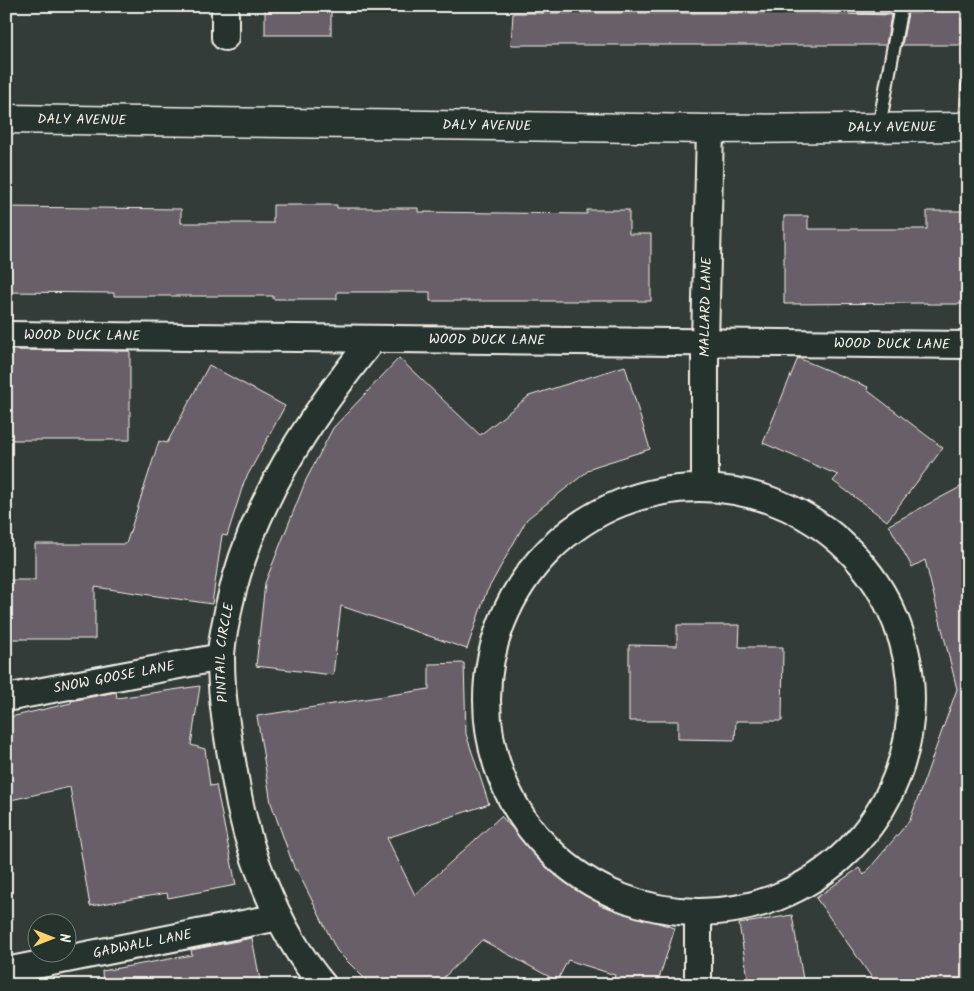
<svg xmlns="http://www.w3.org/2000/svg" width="974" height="991" viewBox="0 0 974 991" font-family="Kalam,sans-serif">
	<rect width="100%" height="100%" fill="#333c39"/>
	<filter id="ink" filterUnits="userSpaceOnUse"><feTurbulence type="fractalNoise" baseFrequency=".02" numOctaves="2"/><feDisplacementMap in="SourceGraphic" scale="10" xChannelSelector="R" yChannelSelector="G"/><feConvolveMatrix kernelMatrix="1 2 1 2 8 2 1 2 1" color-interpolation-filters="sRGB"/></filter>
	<g filter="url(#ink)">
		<g fill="#685f67" stroke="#f4f1e8">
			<rect x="265" y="6" width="66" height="29"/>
			<path d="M921,6h42l-1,39h-60l6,-32h13z"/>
			<path d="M513,13h306l72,2 -5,30h-375z"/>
			<path d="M273,205h64v3h81v4l169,2v-4h42v24h22v67h-221v-9h-93v7h-64v-3h-159v-3l-108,-1v-85l175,2v14h92z"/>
			<path d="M927,211h41v93h-41v-1l-143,1v-88h24v13h119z"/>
			<path d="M6,350l124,1v89h-124z"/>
			<path d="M399,358l81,77 49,-39 96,-30 25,83 -57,18 -66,52 -41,74 -19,56 -126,-43 -8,69 -77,-9 9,-83 41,-103 27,-52z"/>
			<path d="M798,358l70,29 -1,3 76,58 -56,73 -54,-40 5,-6 -75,-32z"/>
			<path d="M209,365l76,41 -41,76 -17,54 -5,-1 -10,69 -117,-17v52h-89v-59h29v-36h91l33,-103 8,2z"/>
			<path d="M968,483v502h-91l-61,-87 43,-30 5,7 46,-55 47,-131 -32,-129 -13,7 -23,-42z"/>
			<path d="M677,625h63l-1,22h44l-1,74h-46l-1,19 -57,-1v-18h-49v-76l48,1z"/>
			<path d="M464,663l2,71 23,70 -102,34 28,57 86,-79 51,56 50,27 -3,6 76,23 -18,57h-45l3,-10 -47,-15 -11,21 -75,-41 -46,45h-65l-34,-34 -40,-81h-2l-24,-67 -14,-87 172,-27v-25z"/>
			<path d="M200,686l-9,59 14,4 5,37 6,-1 20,100 -68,13 -1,-5 -77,13 -20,-119 -64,14v-83l65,-15v-2l45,-9 1,6z"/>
			<path d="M792,915l12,70h-37v-4l-18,3 -10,-60z"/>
			<path d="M252,938l9,47h-158l-1,-14 90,-16 -1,-5z"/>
		</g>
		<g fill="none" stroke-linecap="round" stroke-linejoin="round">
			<defs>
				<g id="service">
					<path d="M822,6l79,1"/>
					<path d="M879,127l22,-121"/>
					<path d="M966,127l2,-41"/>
				</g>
				<g id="minor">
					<path d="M225,37v-31"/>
					<path id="s1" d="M6,335l962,10"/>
					<path id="s2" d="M705,486v-143l5,-214"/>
					<circle cx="699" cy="700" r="212"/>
					<path id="s3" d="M6,698l215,-41"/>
					<path d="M698,914v71"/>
					<path id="s4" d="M6,971l273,-54"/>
					<path id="s5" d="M323,985c-47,-56 -77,-136 -88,-207 -7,-39 -14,-79 -14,-120 0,-17 5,-35 8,-52 22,-101 80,-188 144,-267"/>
				</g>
				<g id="tertiary">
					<path id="s6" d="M6,119l704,10 258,-2"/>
				</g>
			</defs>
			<use href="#service" stroke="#f4f1e8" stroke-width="16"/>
			<use href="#minor" stroke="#f4f1e8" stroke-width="30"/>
			<use href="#tertiary" stroke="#f4f1e8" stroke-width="31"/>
			<use href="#service" stroke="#26332d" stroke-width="12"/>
			<use href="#minor" stroke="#26332d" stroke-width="26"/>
			<use href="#tertiary" stroke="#26332d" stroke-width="28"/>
		</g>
	</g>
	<g text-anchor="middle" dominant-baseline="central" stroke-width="4.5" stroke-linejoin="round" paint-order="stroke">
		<g font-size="14" fill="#f4f1e8" stroke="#26332d">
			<text stroke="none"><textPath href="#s6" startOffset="76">DALY AVENUE</textPath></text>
			<text stroke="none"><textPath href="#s6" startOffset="481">DALY AVENUE</textPath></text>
			<text stroke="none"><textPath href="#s6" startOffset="886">DALY AVENUE</textPath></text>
			<text stroke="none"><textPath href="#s2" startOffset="179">MALLARD LANE</textPath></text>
			<text stroke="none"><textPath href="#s1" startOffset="76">WOOD DUCK LANE</textPath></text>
			<text stroke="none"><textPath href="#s1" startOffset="481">WOOD DUCK LANE</textPath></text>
			<text stroke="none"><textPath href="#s1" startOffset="886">WOOD DUCK LANE</textPath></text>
			<text stroke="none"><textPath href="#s5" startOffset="354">PINTAIL CIRCLE</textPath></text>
			<text stroke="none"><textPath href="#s3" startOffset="110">SNOW GOOSE LANE</textPath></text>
			<text stroke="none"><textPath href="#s4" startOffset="139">GADWALL LANE</textPath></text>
		</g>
	</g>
	<rect width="974" height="991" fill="none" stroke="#26332d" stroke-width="25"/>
	<rect x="12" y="12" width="949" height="966" fill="none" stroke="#f4f1e8" stroke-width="2" filter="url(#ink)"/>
	<g transform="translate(52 938) rotate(90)"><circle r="24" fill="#26332d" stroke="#787f78"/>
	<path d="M0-4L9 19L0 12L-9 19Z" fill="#ffd166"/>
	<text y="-8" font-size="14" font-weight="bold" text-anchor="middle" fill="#f4f1e8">N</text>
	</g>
</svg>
